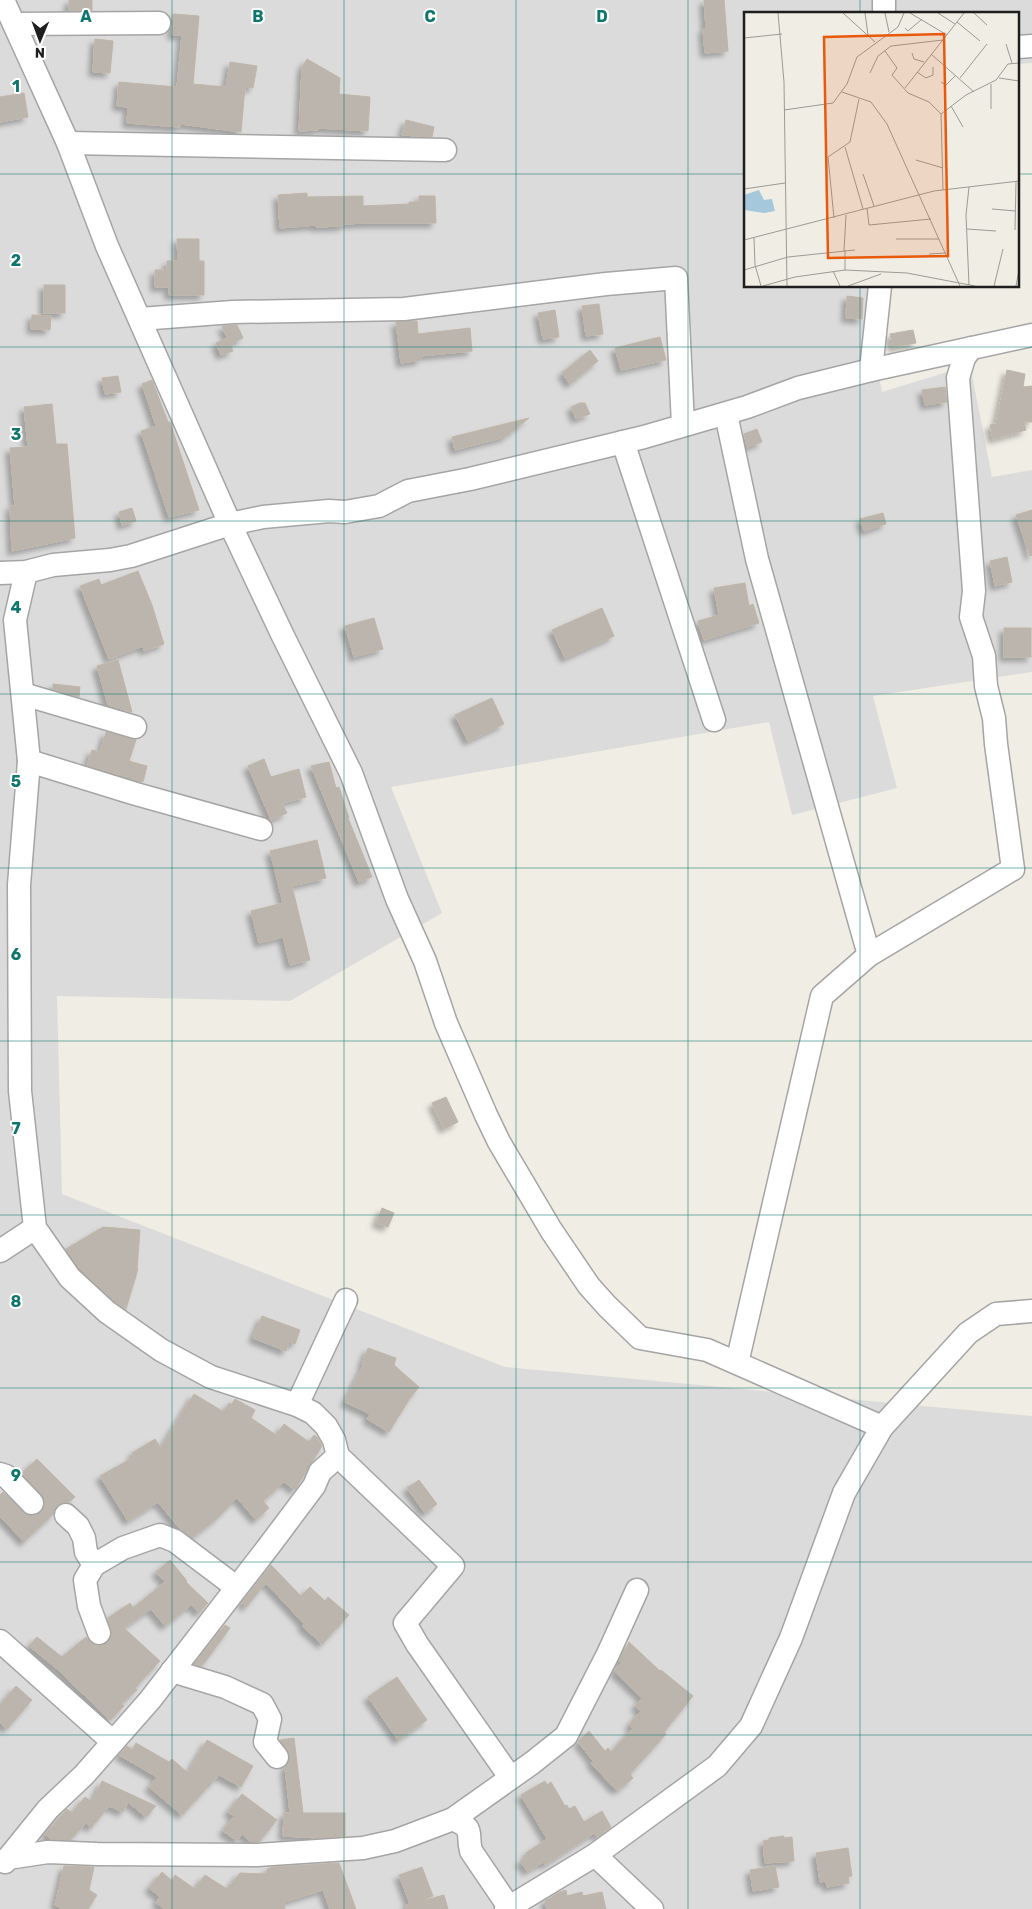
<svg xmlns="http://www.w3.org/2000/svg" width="1032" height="1909" viewBox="0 0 1032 1909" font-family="Rubik,sans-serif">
	<defs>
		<filter id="shadow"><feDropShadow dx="-4.5" dy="4.5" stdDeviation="2.5" flood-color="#0004"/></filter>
	</defs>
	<rect width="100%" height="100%" fill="#efede4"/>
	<path fill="#dcdbdb" d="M0,0h1032v63l-14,1v-50h-272v272h127l-2,50 11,56 88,-27 22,112 40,-7v202l-159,24 24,92 -105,27 -23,-93 -378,65 51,126 -152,88 -233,-5 5,198 443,173 527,49v493h-1032z"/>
	<g fill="#bbb5ad" stroke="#c0b5a7" filter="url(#shadow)">
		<rect x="69" y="0" width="23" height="10"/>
		<path d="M704,0h20l4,51 -23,2 -2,-24 3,-1z"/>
		<path d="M173,14l26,2 -6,68 33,3 4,-25 27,4 -4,22 -8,-1 -4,45 -60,-8 -1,3 -53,-4 1,-16 -11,-1 2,-24 58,5 5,-52h-10z"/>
		<path d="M95,39l18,2 -3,32 -17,-1z"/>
		<path d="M307,59l33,19 -1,16 31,3 -2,34 -50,-3v2l-19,1 3,-63z"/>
		<path d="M24,93l4,24 -28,5v-25z"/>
		<path d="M406,120l28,7 -2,10 -30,-2z"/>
		<path d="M307,193v4l56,-1v10l46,-2v-2h10v-6h16l1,27h-68l-25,1v2l-27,1v-2l-36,3 -2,-33z"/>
		<path d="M177,239h22v22h5v34h-35v-8h-14v-17h12v-9h11z"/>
		<rect x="44" y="285" width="21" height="28"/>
		<path d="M847,296l16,2 -1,21 -16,-1z"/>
		<path d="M599,304l4,30 -17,2 -4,-30z"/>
		<path d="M555,310l4,27 -16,2 -5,-26z"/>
		<path d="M32,315l19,1 -1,14 -19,-1z"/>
		<path d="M417,321l1,13 52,-6 2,23 -52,5 1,4 -20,3 -5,-41z"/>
		<path d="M237,325l6,13 -13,6 -8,-18z"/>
		<path d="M913,330l3,13 -23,4 -3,-13z"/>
		<path d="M660,337l6,23 -45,10 -6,-22z"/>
		<path d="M227,338l6,13 -12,4 -5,-12z"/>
		<path d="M590,350l8,11 -28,23 -8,-11z"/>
		<path d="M1007,370l18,4 -2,13 9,-1v36h-8l2,8 -33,9 -3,-14 6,-1z"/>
		<path d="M118,376l3,16 -16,2 -3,-16z"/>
		<path d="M152,380l16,42h2l29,88 -30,7 -28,-86 15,-5 -14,-42z"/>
		<path d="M945,387l2,15 -22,3 -3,-15z"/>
		<path d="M580,403h5l5,11 -14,5 -5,-12z"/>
		<path d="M52,404l4,40h11l8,94 -63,13 -2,-45h5l-5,-58 18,-1 -4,-40z"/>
		<path d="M529,418l-24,19 -50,13 -3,-13z"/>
		<path d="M757,429l5,13 -15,5 -3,-13z"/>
		<path d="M132,508l4,13 -14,4 -3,-13z"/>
		<path d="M1032,510v45l-2,1 -14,-41z"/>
		<path d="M883,513l3,11 -22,7 -4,-12z"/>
		<path d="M1007,557l5,25 -17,4 -5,-25z"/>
		<path d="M138,571l14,34 12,39 -20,7 -1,-5 -34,13 -29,-73 19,-7 2,6z"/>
		<path d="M745,583l4,23 4,-2 6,19 -55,17 -6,-19 21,-6 -5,-27z"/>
		<path d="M602,608l12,28 -49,22 -13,-28z"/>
		<path d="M374,618l9,31 -29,8 -9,-31z"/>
		<rect x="1004" y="628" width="27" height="29"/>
		<path d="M118,660l14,52h-1l-23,-7 -11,-39z"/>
		<path d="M53,684l27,3 -1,10 -26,-8z"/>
		<path d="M492,698l12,26 -36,17 -13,-26z"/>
		<path d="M106,732l30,8 -7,21 18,5 -4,16 -56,-17 5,-15 8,2z"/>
		<path d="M264,759l7,18 28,-8 7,28 -24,6 5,10 -16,7 -23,-54z"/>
		<path d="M329,762l7,26 3,-1 10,31h-1l24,59 -13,5 -48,-116z"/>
		<path d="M317,840l9,38 -34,8 18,74 -20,5 -7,-28 -24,6 -8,-32 32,-8 -13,-52z"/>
		<path d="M446,1097l12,25 -14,7 -12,-26z"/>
		<path d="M382,1208l12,5 -6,14 -12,-4z"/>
		<path d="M103,1227l37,3 -3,39h1l-12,40 -11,-7 -35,-33 -14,-20z"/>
		<path d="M262,1316l38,14 -5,14 -6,-2 -3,9 -33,-13z"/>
		<path d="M368,1348l28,10 -2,7 25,22 -9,11 -21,34 -22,-13 3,-5 -25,-12 19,-38h-2z"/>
		<path d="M194,1394l30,18 5,-9 2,2 4,-6 20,11 -4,8 25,17 8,-11 25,18 5,-7 3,2 5,9 -27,44 -11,-8 -21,19 6,7 -13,12 -19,-22 -21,21 -24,19 -13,-10 -21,-26 -30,19 -28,-45 34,-19 -2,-4 23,-14 6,9z"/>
		<path d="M37,1459l38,38 -6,5h-6l-6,4 -4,8 -29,28 -24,-26v-21l3,-3 25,23 7,1 6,-4 4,-6v-7l-23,-26z"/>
		<path d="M419,1480l18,24 -12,9 -18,-25z"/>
		<path d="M170,1560l17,21 -1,1 22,21 -9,10 -8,-8 -26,21 -14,-17 -27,19 36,33 -25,27 2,2 -16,14 3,2 -14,14 -54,-52 -27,-22 8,-9 25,20 24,-20 5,6 6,3 7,-1 5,-4 3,-6 -4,-17 22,-15 3,5 32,-26 -9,-10z"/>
		<path d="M271,1565l30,31 9,-9 15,14 3,-4 21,18 -27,29 -20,-18 2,-2 -38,-41 -20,24 -4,-4z"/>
		<path d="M225,1625l5,3 -28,38 -8,-2z"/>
		<path d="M629,1642l31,29 1,-1 32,26 -29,36 2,2 -36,40 3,4 -13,11h-5l-24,-26 2,-2 -15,-19 11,-11 16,20 3,-3 3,4 22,-24 -4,-3 12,-14 -6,-5 7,-8 -28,-27 7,-8 -2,-2z"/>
		<path d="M397,1677l30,43 -29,20 -30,-43z"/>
		<path d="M16,1686l16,14 -25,29 -7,-6v-18z"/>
		<path d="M294,1738l9,75h42v23l-26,2 -36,-2 1,-23h6l-5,-45 4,-6 1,-6 -10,-16z"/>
		<path d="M207,1740l46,26 -12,21 -22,-12 -37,40 -33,-28 8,-10 -38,-22 8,-9 5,4 4,-7 33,19 3,-3 16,14z"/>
		<path d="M102,1781l54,25 -10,11 -18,-15 -5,10 -14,-6 -18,22 -5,-5 -16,17 -20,-1 -5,-5 22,-25 5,4 13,-16 7,5z"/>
		<path d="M545,1781l2,4 4,-3 14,24 2,-1 2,4 6,-3 9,16 18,-11 9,16 -14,10 -3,-4 -49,32 -1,-3 -17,9 -7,-10 8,-5 -2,-3 21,-14 -26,-44z"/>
		<path d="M242,1794l35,26 -18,22h-8l-9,-8 -5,7 -14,-10 11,-15 -6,-4z"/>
		<path d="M784,1836v2l8,-1 2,24 -29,2 -2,-22 6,-1v-2z"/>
		<path d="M848,1848l4,28 -4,1 1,6 -22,4 -1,-6 -6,1 -4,-29z"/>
		<path d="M339,1863l17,46h-26l-7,-19 -39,12 1,7h-120l-9,-6 4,-6 -11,-9 13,-16 10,9 3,-6 20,14 10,-14 22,14 13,-16 27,1v-5l6,-2z"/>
		<path d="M64,1866l30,1 -5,23 8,5 -9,14h-26l-7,-4z"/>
		<path d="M775,1866l4,21 -26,4 -3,-21z"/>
		<path d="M422,1867l11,29 -18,7 29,-8 4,14h-42v-4l4,-1 -11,-29z"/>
		<path d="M566,1890l1,6 15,-4 1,4 19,-4 4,17h-59l-2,-8 15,-9z"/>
	</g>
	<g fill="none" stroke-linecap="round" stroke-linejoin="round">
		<defs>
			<g id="minor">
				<path d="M3,0l65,143 39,103 123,278 53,112 68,137 46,126 28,62 21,62 40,92 13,27 52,88 38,56 18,20 33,32 67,12 175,77"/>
				<path d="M884,0v14"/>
				<path d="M14,24l145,-1"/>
				<path d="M1018,47l14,-1"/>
				<path d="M68,143l377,7"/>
				<path d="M140,319l93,-7 171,-3 202,-25 70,-6 7,147"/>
				<path d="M871,370l9,-84"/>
				<path d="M726,414l31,145 112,396"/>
				<path d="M623,442l91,278"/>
				<path d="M26,572l-11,48 14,141 -10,124 1,206 15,137 35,50 37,34 54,38 50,27 86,28 16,8 13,13 8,14 4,16 115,110 -48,57 12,21 93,133"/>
				<path d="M0,573l26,-1 27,-7 57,-5 21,-4 99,-32 33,-7 66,-6 16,1 34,-6 29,-15 62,-12 174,-42 103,-30 51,-19 73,-18 161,-35"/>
				<path d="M23,694l112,33"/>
				<path d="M29,761l107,33 125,35"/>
				<path d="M0,1251l35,-23"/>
				<path d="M737,1363l85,-367 47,-41 144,-86 -17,-125 -2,-26 -8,-32 -2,-30 -13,-39 3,-26 -16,-213 6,-20 7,-10"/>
				<path d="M297,1405l49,-105"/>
				<path d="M0,1474l6,2 26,27"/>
				<path d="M66,1515l12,11 6,12 2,14 8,13"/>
				<path d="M99,1633l-10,-27 -4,-26 9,-15 29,-17 37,-13 15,6 61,46"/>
				<path d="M0,1641l113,101"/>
				<path d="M172,1671l53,16 37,17 8,15 -5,23 12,15"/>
				<path d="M453,1819c23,11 13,12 18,32l38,56"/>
				<path d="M595,1855l57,54"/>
				<path d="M8,1858l40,-6 49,2 160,1 106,-7 32,-7 58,-22 79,-56 34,-27 42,-82 29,-64"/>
				<path d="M5,1862l43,-53 36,-34 66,-75 119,-154 45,-60 6,-14 18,-16"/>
				<path d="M506,1909l89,-54 122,-89 34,-40 40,-88 53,-145 38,-66 86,-94 28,-19 36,-3"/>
			</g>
		</defs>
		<use href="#minor" stroke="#a5a5a5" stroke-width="25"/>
		<use href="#minor" stroke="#fff" stroke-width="22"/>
	</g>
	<path fill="none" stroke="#0f766e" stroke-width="1" stroke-opacity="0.55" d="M172,0v1909M344,0v1909M516,0v1909M688,0v1909M860,0v14M0,174h746M1018,174h14M860,286v1623M0,347h1032M0,521h1032M0,694h1032M0,868h1032M0,1041h1032M0,1215h1032M0,1388h1032M0,1562h1032M0,1735h1032"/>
	<g transform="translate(744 12)">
		<rect width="275" height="275" fill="#efede4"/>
		<path d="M15,178l5,10 8,-1 3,12 -11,2 -20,-3v-15z" fill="#a5c8dc"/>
		<path fill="none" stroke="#9b9a95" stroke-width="1" d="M34,1l6,69 3,204M99,1l32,29M121,1l3,22M141,1l4,19M166,1l37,22M194,1l17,11M230,1l13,12M213,10l23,19M161,16l3,3 14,-12M0,26l38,-4M262,32l6,19M141,39l12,17 -5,7 16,18 21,9 12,12 2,76M168,41l2,6 10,3M187,42l43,38M173,60l9,6 7,-3v-8M126,61l8,-17 13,-10 52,-6M216,66l27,-34M255,66l20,3M197,70l5,3 10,-10M247,72v25M161,76l59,-75M98,80l29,10 16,22 73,162M207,94l12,21M40,98l49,-7 14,-19 10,-27 41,-30 6,-14M197,102l25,-19 30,-15 12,-16 11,-1M101,135l18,62M172,148l27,8M119,162l11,32M0,177l41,-6M123,196l2,17 62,-6M248,197l24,2M90,206l-6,-61 22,-15 9,-43M223,217l29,2M271,218l1,-48M10,226l1,27 6,21M152,227h43M0,228l190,-49 85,-10M101,238v20M100,239l2,-36M185,242l17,-1M0,258l44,-13 67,-7M89,259l7,15M225,273l-3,-70 3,-28M19,274l32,-9 50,-7 62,3 68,13M104,274l33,-12M250,274l9,-37M272,274l3,-16"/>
		<path fill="#e8590c" fill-opacity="0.15" stroke="#e8590c" stroke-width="2.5" d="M200,22l4,222 -120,2 -4,-221z"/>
		<rect width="275" height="275" fill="none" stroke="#1e1e1e" stroke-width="2.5"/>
	</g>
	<g font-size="16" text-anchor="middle" font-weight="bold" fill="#0f766e" stroke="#fff" stroke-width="4" stroke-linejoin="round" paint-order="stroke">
		<text x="86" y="22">A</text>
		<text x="258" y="22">B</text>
		<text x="430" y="22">C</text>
		<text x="602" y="22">D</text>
		<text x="16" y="92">1</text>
		<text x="16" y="266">2</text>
		<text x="16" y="440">3</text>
		<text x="16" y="613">4</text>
		<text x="16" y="787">5</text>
		<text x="16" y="960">6</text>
		<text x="16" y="1134">7</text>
		<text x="16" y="1307">8</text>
		<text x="16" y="1481">9</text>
	</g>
	<g transform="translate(40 40) rotate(181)" stroke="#ffffff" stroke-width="4" paint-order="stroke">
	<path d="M0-4L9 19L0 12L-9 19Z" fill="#1e1e1e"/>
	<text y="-8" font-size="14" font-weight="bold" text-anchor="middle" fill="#1e1e1e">N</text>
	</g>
</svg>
